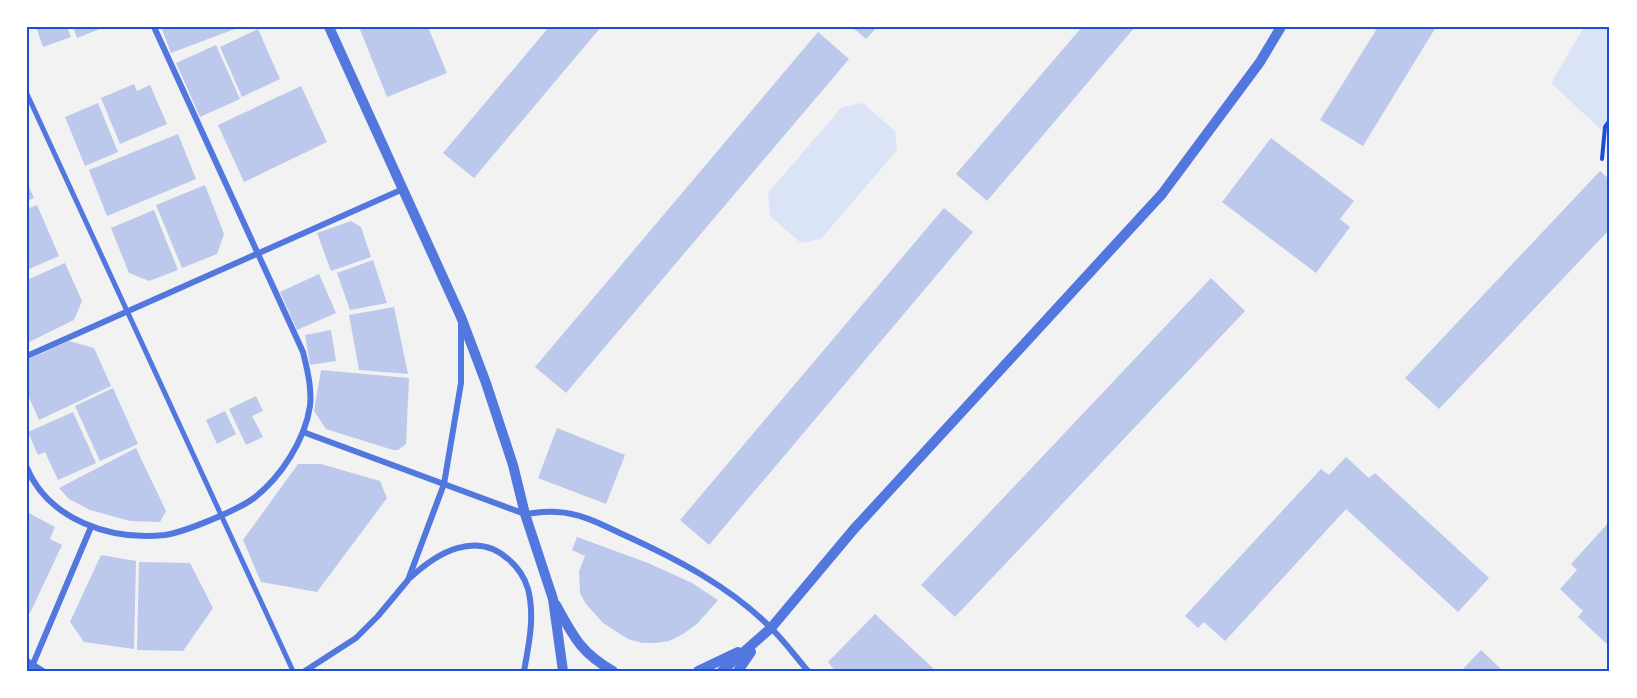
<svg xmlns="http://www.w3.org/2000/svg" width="1637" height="698" viewBox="0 0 1637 698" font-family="'Nunito Sans',sans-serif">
	<rect width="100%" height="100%" fill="#f2f2f2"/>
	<g fill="#dbe4f7">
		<path d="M1584,27h26v111l-59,-55z"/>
		<path d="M863,103l32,28 2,19 -76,89 -20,4 -31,-27 -2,-23 74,-86z"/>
	</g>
	<g fill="#bdc9ec">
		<path d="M36,27h31l4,10 -28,10z"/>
		<path d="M73,27h32l-28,11z"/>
		<path d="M161,27h79l-69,26z"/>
		<path d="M359,27h69l19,46 -60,24z"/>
		<path d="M549,27h52l-127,151 -31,-25z"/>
		<path d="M852,27h25l-11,12z"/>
		<path d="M1082,27h53l-148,174 -31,-27z"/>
		<path d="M1378,27h58l-73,119 -43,-26z"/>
		<path d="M258,29l22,50 -38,18 -22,-50z"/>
		<path d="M818,32l31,27 -283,334 -31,-26z"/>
		<path d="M216,45l24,54 -40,18 -24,-54z"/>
		<path d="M134,84l3,7 13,-6 17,39 -47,20 -19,-46z"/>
		<path d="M301,86l26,56 -83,40 -26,-57z"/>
		<path d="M98,103l20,49 -33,14 -20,-49z"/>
		<path d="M178,134l18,45 -89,37 -18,-46z"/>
		<path d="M1271,138l83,63 -14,18 10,8 -34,46 -94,-71z"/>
		<path d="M1600,171l10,9v12l-2,3 2,2v32l-171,180 -34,-31z"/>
		<path d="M27,182l7,16 -7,3z"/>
		<path d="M205,185l19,49 -7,20 -35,14 -26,-63z"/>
		<path d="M37,205l22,51 -32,14v-61z"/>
		<path d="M944,208l29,24 -264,313 -29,-25z"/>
		<path d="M154,210l24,60 -29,11 -20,-8 -18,-45z"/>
		<path d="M351,221l10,6 10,30 -40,14 -14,-38z"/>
		<path d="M373,260l14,43 -37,7 -13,-37z"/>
		<path d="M65,263l17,38 -8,19 -47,23v-63z"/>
		<path d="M319,274l17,39 -39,17 -17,-38z"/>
		<path d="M1211,278l34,33 -290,306 -34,-32z"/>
		<path d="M394,307l14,67 -49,-4 -10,-55z"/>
		<path d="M331,330l5,31 -26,4 -5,-30z"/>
		<path d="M69,341l25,7 17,38 -72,34 -12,-27v-33z"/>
		<path d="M321,370l88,8 -3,66 -8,6h-5l-67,-21 -12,-18z"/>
		<path d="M113,388l25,56 -38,17 -25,-55z"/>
		<path d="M256,396l7,15 -11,5 11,21 -17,8 -17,-36z"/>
		<path d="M225,411l11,23 -19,10 -11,-24z"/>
		<path d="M73,412l23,51 -38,17 -13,-28 -7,3 -10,-23z"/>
		<path d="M557,428l68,27 -19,49 -68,-26z"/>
		<path d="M136,448l30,63 -6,11 -30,-1 -40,-11 -21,-11 -10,-11z"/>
		<path d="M1346,457l23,21 6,-5 114,105 -31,34 -112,-103 -121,132 -21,-19 -6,6 -13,-12 136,-147 8,6z"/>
		<path d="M298,464h23l59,17 7,17 -70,94 -56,-10 -18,-42z"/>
		<path d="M27,512l28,15 -5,12 12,6 -32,68h-3z"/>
		<path d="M1610,521v126l-32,-30 5,-6 -23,-22 17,-19 -6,-6z"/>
		<path d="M577,537l71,26 44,20 26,17 -21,24 -14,10 -14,7 -14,2h-13l-14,-4 -25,-16 -17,-19 -6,-11 -1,-22 6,-15 -13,-6z"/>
		<path d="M101,555l35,6 -2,88 -50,-7 -14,-20z"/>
		<path d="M139,562l51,1 23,45 -30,43 -46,-1z"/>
		<path d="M875,614l61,57h-101l-7,-9z"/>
		<path d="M1481,650l22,21h-42z"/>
	</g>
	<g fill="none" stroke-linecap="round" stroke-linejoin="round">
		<path stroke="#1d4ed8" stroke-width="4" d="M1602,159l3,-32 5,-7"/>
		<path stroke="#5277de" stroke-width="5" d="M27,94l266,577"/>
		<g stroke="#5277de" stroke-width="6">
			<path d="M27,356l376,-167"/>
			<path d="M303,432l222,82c10,-1 21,-3 32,-2 23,1 44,12 65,22 53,24 109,53 150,95 13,13 24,28 36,42"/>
			<path d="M27,468c22,52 84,73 138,67 20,-3 73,-25 89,-37 27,-21 51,-58 56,-92 2,-19 -3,-37 -7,-54l-149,-325"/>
			<path d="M411,577c26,-24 65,-47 97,-18 9,7 17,19 20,30 7,27 1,55 -4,82"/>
			<path d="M27,661l16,10"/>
			<path d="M30,671l61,-144"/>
			<path d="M305,671l51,-33 22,-22 30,-36 36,-96 17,-101v-57"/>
		</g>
		<g stroke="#5277de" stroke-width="10">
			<path d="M329,27l132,290 25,66 27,82 12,49 28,85 10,72"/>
			<path d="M556,605c18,32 24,47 57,66"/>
			<path d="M698,671l40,-19"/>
			<path d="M722,671l49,-43 83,-99 308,-335 98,-132 21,-35"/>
			<path d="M738,671l13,-19"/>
		</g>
	</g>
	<rect width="1637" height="698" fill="none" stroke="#ffffff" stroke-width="57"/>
	<rect x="28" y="28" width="1580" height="642" fill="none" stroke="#1d4ed8" stroke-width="2"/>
</svg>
